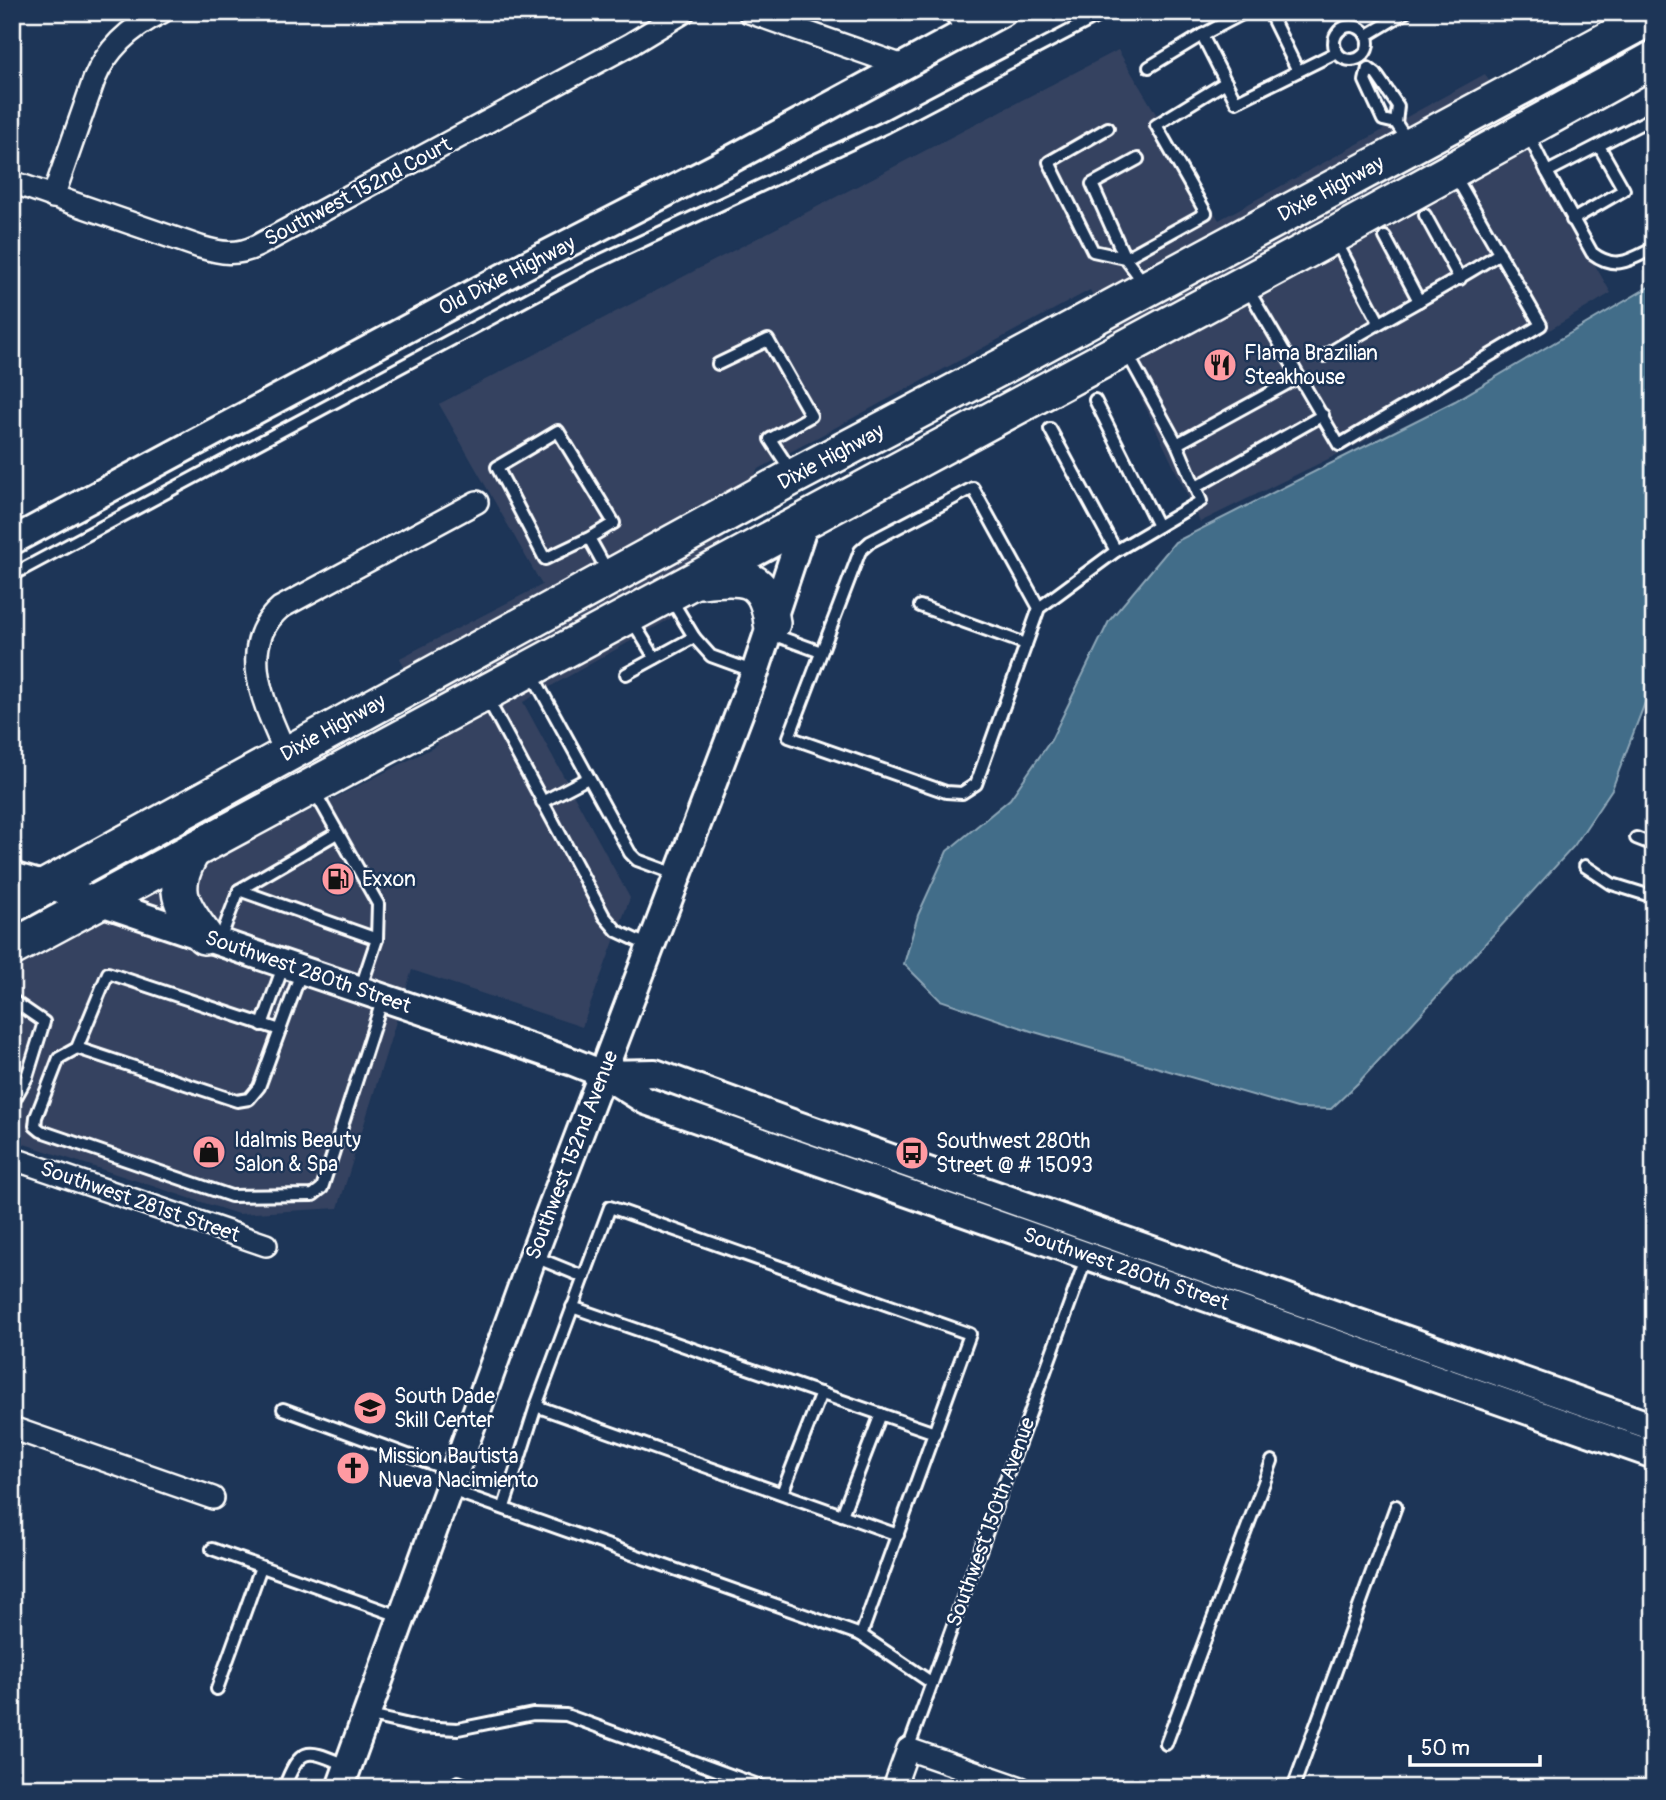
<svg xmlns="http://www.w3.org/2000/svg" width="1666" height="1800" viewBox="0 0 1666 1800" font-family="Pangolin,sans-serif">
	<rect width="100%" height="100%" fill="#1d3557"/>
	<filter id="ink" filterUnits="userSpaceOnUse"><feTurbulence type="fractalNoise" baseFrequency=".0143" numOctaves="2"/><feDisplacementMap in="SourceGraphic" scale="14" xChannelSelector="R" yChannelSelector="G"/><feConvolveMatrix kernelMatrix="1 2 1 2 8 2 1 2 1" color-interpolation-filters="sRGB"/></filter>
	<g filter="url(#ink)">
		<path fill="#344260" d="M1118,50l101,170 266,-146 126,219 -248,149 -163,80 -110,-232 -333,180 -66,137 -168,95 107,196 -48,129 -170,-57 -74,238 -100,6 -226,-74v-237l67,26 359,-184 -38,-87 142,-73 -103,-181z"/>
		<path fill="#426d89" stroke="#8ea7b8" stroke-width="2" d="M1654,284v395l-42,110 -38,57 -216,237 -27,26 -34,-1 -266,-77 -91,-31 -36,-36 14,-49 29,-64 63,-52 41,-59 58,-119 66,-79 280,-141z"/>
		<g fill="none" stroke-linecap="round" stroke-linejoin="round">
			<defs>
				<g id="service">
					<path d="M949,12l14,22"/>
					<path d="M1246,12l-44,23 34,67 101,-50"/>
					<path d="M1269,12l29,59"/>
					<circle cx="1351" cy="43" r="17"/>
					<path d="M1366,36l40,-24"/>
					<path d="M1149,67l53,-32"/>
					<path d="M1654,117l-107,55 45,81c24,18 38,7 62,-5"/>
					<path d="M1396,123l-13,-3 -18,-39 3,-13 8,6 22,32 -2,17 13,20"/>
					<path d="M1108,128l-59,34 44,89 32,7 19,25"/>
					<path d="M1528,134l19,38"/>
					<path d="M1138,159l-46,25 33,74 81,-45 -50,-88 70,-43"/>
					<path d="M1425,215l35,64"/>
					<path d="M1572,220l52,-30 -25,-44"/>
					<path d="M1385,237l34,64"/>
					<path d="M1336,241l43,81"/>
					<path d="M1246,286l93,159 202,-120 -87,-151"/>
					<path d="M1324,356c58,-36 118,-66 176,-103"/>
					<path d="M718,364l50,-24 43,76 -41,23 23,35"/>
					<path d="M1095,400l63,126"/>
					<path d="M1050,429l66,122"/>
					<path d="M1177,444l122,-67"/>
					<path d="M1196,487l127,-72"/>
					<path d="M589,538l-44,21 -48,-92 61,-36 56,92 -25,15 20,36"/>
					<path d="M12,575l577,-309 297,-139 220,-115"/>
					<path d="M671,599l23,38 17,19 44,16"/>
					<path d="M920,606l106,38"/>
					<path d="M1039,608l-66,-120 -103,54 -10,9 -71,186 157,55 16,1 14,-9 63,-176 77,-57 85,-50 -24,-57 -51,-93"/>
					<path d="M631,619l24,39"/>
					<path d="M769,633l52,19"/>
					<path d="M531,672l99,181 7,7 41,15"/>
					<path d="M626,674l68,-37"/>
					<path d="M487,698l117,218 13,15 32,15"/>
					<path d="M315,792l63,112 -1,35 -17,51"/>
					<path d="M542,802l46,-24"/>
					<path d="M1636,838l18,7"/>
					<path d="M1585,866l27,18 42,13"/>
					<path d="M239,890l138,49"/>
					<path d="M219,942l20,-52 98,-57"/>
					<path d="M12,1000l32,22 -17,55 -15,27"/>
					<path d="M262,1025l22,-61"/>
					<path d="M280,1030l-172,-57 -31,75 -18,10 -23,59 -1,9 6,5 190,65 82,-1 9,-7 61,-190"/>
					<path d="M77,1048l160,53 12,-2 10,-12 43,-117"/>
					<path d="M535,1257l49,20"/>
					<path d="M572,1307l363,126"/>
					<path d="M536,1406l362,129"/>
					<path d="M283,1409l171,63"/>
					<path d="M448,1489l413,146 71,48"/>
					<path d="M782,1493l39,-100"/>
					<path d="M504,1507l32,-101 74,-199 360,127 -109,301"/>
					<path d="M842,1515l39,-101"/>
					<path d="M212,1549l190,68"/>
					<path d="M217,1689l44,-122"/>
					<path d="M366,1715l52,12 40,2 75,-15 33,1 200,73"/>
					<path d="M1166,1744l106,-283"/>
					<path d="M908,1749l179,-493"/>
					<path d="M284,1788c17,-45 24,-38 64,-22"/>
					<path d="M448,1788l10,-6 16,6"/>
					<path d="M1293,1788l103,-282"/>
				</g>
				<g id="minor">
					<path d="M749,12l154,54"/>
					<path d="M12,182l188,65c21,6 36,9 57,-1l374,-202 53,-32"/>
					<path d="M53,197l41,-117c13,-32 37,-53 68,-68"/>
					<path d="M286,754c-19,-45 -52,-106 -6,-146l197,-106"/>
					<path d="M12,1163l2,-4 252,86"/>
					<path d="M12,1428l201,70"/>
					<path d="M894,1788l14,-39 113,39"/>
				</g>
				<g id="tertiary">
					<path d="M12,541l510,-274 208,-107 273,-148"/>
					<path d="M12,876l86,25 475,161 30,12 43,27 1008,354"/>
					<path d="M603,1074l52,-1 134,49 865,305"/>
					<path d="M340,1788l193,-532 222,-584 50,-150"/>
				</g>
				<g id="trunk">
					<path d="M701,580c42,-5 65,-6 71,43"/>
					<path d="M193,850c-23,38 -14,53 11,86"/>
					<path d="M12,905l777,-426 218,-115 647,-349"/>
					<path d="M12,948l1321,-712 321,-177"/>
				</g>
			</defs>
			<use href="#service" stroke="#fff" stroke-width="16"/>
			<use href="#minor" stroke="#fff" stroke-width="26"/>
			<use href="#tertiary" stroke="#fff" stroke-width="32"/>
			<use href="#trunk" stroke="#fff" stroke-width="40"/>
			<use href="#service" stroke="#1d3557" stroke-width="10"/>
			<use href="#minor" stroke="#1d3557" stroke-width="21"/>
			<use href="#tertiary" stroke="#1d3557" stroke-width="26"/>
			<use href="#trunk" stroke="#1d3557" stroke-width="35"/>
		</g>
	</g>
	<defs>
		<symbol id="restaurant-disc" viewBox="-11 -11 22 22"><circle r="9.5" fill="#ff9aa2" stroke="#1d3557"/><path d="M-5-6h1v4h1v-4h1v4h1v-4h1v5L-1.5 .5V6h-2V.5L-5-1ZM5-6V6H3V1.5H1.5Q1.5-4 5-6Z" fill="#111"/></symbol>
		<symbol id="fuel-disc" viewBox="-11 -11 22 22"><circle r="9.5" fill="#ff9aa2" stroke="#1d3557"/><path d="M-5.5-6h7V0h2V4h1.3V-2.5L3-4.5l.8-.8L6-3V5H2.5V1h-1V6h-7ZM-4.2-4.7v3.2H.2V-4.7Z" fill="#111"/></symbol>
		<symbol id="shop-disc" viewBox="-11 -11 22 22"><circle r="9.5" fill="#ff9aa2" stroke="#1d3557"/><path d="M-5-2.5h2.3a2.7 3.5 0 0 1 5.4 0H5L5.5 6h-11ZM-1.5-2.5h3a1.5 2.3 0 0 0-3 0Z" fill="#111"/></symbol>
		<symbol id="bus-disc" viewBox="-11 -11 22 22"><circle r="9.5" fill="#ff9aa2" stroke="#1d3557"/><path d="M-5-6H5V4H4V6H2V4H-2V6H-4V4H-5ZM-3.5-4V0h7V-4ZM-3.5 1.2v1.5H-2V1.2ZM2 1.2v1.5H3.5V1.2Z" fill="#111"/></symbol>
		<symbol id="school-disc" viewBox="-11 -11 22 22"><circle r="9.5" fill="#ff9aa2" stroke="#1d3557"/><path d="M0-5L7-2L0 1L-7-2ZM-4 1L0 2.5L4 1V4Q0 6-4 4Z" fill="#111"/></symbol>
		<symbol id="church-disc" viewBox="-11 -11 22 22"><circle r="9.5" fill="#ff9aa2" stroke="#1d3557"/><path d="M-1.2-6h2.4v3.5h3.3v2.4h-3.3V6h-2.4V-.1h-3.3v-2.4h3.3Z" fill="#111"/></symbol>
	</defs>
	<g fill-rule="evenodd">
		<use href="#restaurant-disc" x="1201" y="346" width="38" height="38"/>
		<use href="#fuel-disc" x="319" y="860" width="38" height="38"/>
		<use href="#shop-disc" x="190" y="1133" width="38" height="38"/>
		<use href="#bus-disc" x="893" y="1134" width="38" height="38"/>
		<use href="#school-disc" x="351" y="1389" width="38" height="38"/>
		<use href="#church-disc" x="334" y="1449" width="38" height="38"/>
	</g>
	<g text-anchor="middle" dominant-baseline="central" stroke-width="5" stroke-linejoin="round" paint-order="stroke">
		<g font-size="21" fill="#fff" stroke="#1d3557">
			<text transform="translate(1331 189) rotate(-28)">Dixie Highway</text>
			<text transform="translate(358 192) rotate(-28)">Southwest 152nd Court</text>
			<text transform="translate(507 276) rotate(-27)">Old Dixie Highway</text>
			<text transform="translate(831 457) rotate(-28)">Dixie Highway</text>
			<text transform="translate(333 728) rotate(-29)">Dixie Highway</text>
			<text transform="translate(308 972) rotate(19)">Southwest 280th Street</text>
			<text transform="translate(572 1155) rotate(-69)">Southwest 152nd Avenue</text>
			<text transform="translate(140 1202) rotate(19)">Southwest 281st Street</text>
			<text transform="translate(1126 1269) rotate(19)">Southwest 280th Street</text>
			<text transform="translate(991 1522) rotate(-70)">Southwest 150th Avenue</text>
		</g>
		<g font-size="21" fill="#fff" stroke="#1d3557" text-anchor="start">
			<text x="1244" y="353">Flama Brazilian<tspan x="1244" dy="24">Steakhouse</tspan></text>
			<text x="362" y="879">Exxon</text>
			<text x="234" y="1140">Idalmis Beauty<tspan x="234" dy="24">Salon &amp; Spa</tspan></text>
			<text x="936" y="1141">Southwest 280th<tspan x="936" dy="24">Street @ # 15093</tspan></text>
			<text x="394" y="1396">South Dade<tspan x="394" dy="24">Skill Center</tspan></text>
			<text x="378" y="1456">Mission Bautista<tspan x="378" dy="24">Nueva Nacimiento</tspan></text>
		</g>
	</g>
	<rect width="1666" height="1800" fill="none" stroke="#1d3557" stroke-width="42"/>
	<rect x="21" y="21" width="1624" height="1758" fill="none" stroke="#fff" stroke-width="2.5" filter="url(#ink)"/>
	<path d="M1410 1755v10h130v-10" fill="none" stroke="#ffffff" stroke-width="3.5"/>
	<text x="1421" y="1755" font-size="21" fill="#ffffff" stroke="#1d3557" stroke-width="5" paint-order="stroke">50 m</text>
</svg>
